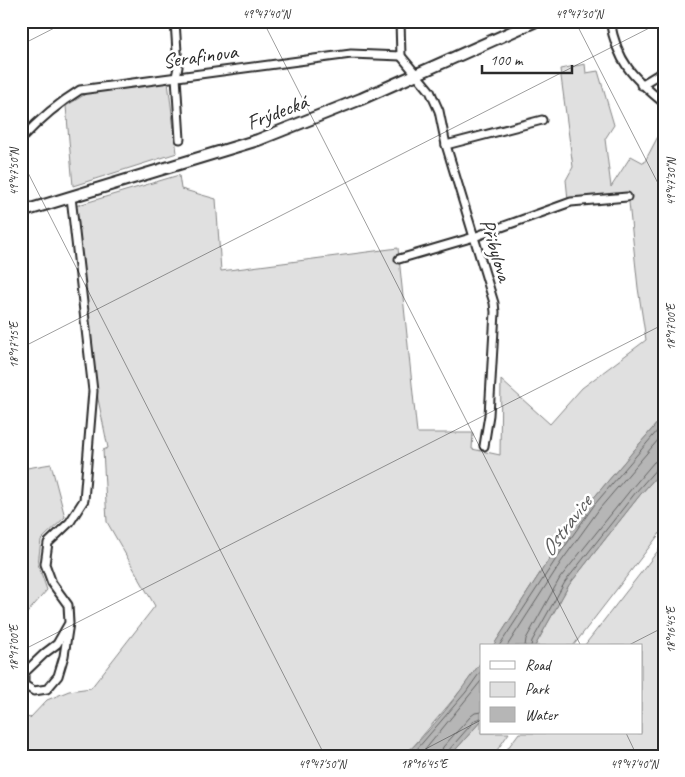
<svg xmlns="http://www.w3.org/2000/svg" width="685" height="777" viewBox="0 0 685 777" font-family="Caveat,sans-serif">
	<rect width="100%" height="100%" fill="#fff"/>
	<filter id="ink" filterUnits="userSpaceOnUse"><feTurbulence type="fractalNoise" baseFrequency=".02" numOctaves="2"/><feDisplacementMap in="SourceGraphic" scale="10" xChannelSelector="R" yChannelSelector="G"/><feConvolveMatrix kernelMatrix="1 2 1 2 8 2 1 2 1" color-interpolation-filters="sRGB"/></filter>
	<g filter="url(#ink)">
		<g fill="#e0e0e0" stroke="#868686">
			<path d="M585,64l1,9 12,-2 16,54 -9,14 6,48 20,-31 13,7 20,-38v290l-73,86 -40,55 -58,90h-12v16l-19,27 -49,58 -10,9h-382v-41l9,3 17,-18 22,-9 22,-3 64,-82 -48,-84 -4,-72 5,-2 -10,-49 -23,-193 104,-31 2,14 35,10 5,72 177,-23 19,185h56l-1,16 28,6 1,-75 49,44 32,-36 64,-48 -8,-52 -10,-95 -60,7 -2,-20 7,-13 -13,-98z"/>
			<path d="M168,82l9,71 -104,33 -7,-80 23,-14z"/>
			<path d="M51,464l14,53 -24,23 -3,24 9,26 -26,30v-151z"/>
			<path d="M664,468v60l-91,118h-38l34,-61 71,-90z"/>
			<path d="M664,543v213h-162l17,-23h122v-87h-57z"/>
			<path d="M481,721v12h28l-16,23h-43z"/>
		</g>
		<g fill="#b6b6b6" stroke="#7e7e7e">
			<path d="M664,415v53l-24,27 -71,90 -34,61h-42l58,-90 40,-55z"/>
			<path d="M481,662v59l-31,35h-47c29,-25 56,-63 78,-94z"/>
		</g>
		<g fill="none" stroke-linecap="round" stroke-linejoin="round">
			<g stroke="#636363" stroke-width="1">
				<path d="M499,646l57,-87 39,-55 69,-81"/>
				<path d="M507,646l54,-84 39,-54 64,-75"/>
				<path d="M525,646l1,-7 34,-61 72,-90 22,-26 10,-3"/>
				<path d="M531,646l1,-5 33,-59 71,-90 22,-25 6,-2"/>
				<path d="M411,756l55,-64 15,-21"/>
				<path d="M420,756l61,-75"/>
				<path d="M440,756l3,-9 28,-31 4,-3 6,-1"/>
				<path d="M447,756l1,-5 27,-31 6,-2"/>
			</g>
			<defs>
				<g id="minor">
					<path d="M175,21l3,46 -2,10 4,62"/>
					<path d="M400,21l1,35 29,35 9,20 7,34 48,158 1,9 -6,103 -5,31"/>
					<path d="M610,21c7,41 23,57 54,82"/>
					<path d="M641,85l23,-14"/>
					<path d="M21,139c18,-19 36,-35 59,-49l271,-36 50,2"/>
					<path d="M446,145l96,-25"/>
					<path d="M399,259l75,-22 97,-35 56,-5"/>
					<path d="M69,623l-12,21 -12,9 -21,20v12l10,6 13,-2 11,-13 6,-20 5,-33 -1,-18 -16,-22 -7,-19 3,-21 22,-21 14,-22 9,-109 -22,-194"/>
				</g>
				<path id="secondary" d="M21,212l237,-72 103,-41 175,-78"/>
			</defs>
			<use href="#minor" stroke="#2b2b2b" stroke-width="11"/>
			<use href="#secondary" stroke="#2b2b2b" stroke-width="14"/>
			<use href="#minor" stroke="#fff" stroke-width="7"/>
			<use href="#secondary" stroke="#fff" stroke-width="10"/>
		</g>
	</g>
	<path fill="none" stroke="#2b2b2b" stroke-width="1" stroke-opacity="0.45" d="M263,21l318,625M575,21l89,174M21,45l47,-24M21,159l304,597M21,348l642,-327M627,646l37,-19M21,651l643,-327M626,733l11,23M412,756l69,-36"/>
	<g text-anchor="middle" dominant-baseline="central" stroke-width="5" stroke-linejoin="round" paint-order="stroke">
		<g font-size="21" fill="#2b2b2b" stroke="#fff">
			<text transform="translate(200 56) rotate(-8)">Serafinova</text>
			<text transform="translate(277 112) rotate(-21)">Frýdecká</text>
			<text transform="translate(496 250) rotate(73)">Přibylova</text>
		</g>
		<g font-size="22" font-style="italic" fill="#5c5c5c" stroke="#fff">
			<text transform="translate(566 526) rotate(-53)">Ostravice</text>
		</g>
	</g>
	<rect width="685" height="777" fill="none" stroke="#fff" stroke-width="55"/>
	<rect x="480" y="644" width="162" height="90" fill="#ffffff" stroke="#aaaaaa"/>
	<rect x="490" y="661" width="25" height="8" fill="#ffffff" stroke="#aaaaaa"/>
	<text x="525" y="670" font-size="15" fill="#2b2b2b">Road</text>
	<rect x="490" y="682" width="25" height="15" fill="#e0e0e0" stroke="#aaaaaa"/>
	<text x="525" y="694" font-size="15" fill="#2b2b2b">Park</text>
	<rect x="490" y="707" width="25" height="15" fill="#b6b6b6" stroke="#aaaaaa"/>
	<text x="525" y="720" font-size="15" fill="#2b2b2b">Water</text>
	<path d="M482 65v8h90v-8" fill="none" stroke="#2b2b2b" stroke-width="2.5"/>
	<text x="490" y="65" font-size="15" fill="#2b2b2b" stroke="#ffffff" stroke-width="4" paint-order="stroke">100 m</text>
	<rect x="28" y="28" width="630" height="722" fill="none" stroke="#2b2b2b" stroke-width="2"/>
	<g font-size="12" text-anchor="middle" fill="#2b2b2b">
		<text x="266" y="18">49°47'40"N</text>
		<text x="579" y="18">49°47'30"N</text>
		<text transform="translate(14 172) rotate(-90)" y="4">49°47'50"N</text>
		<text transform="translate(671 182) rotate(-90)" y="4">49°47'30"N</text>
		<text transform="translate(671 327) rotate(-90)" y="4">18°17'00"E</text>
		<text transform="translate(14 345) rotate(-90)" y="4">18°17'15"E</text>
		<text transform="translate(671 630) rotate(-90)" y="4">18°16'45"E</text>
		<text transform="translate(14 648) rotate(-90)" y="4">18°17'00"E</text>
		<text x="322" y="768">49°47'50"N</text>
		<text x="424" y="768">18°16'45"E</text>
		<text x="634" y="768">49°47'40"N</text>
	</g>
</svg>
